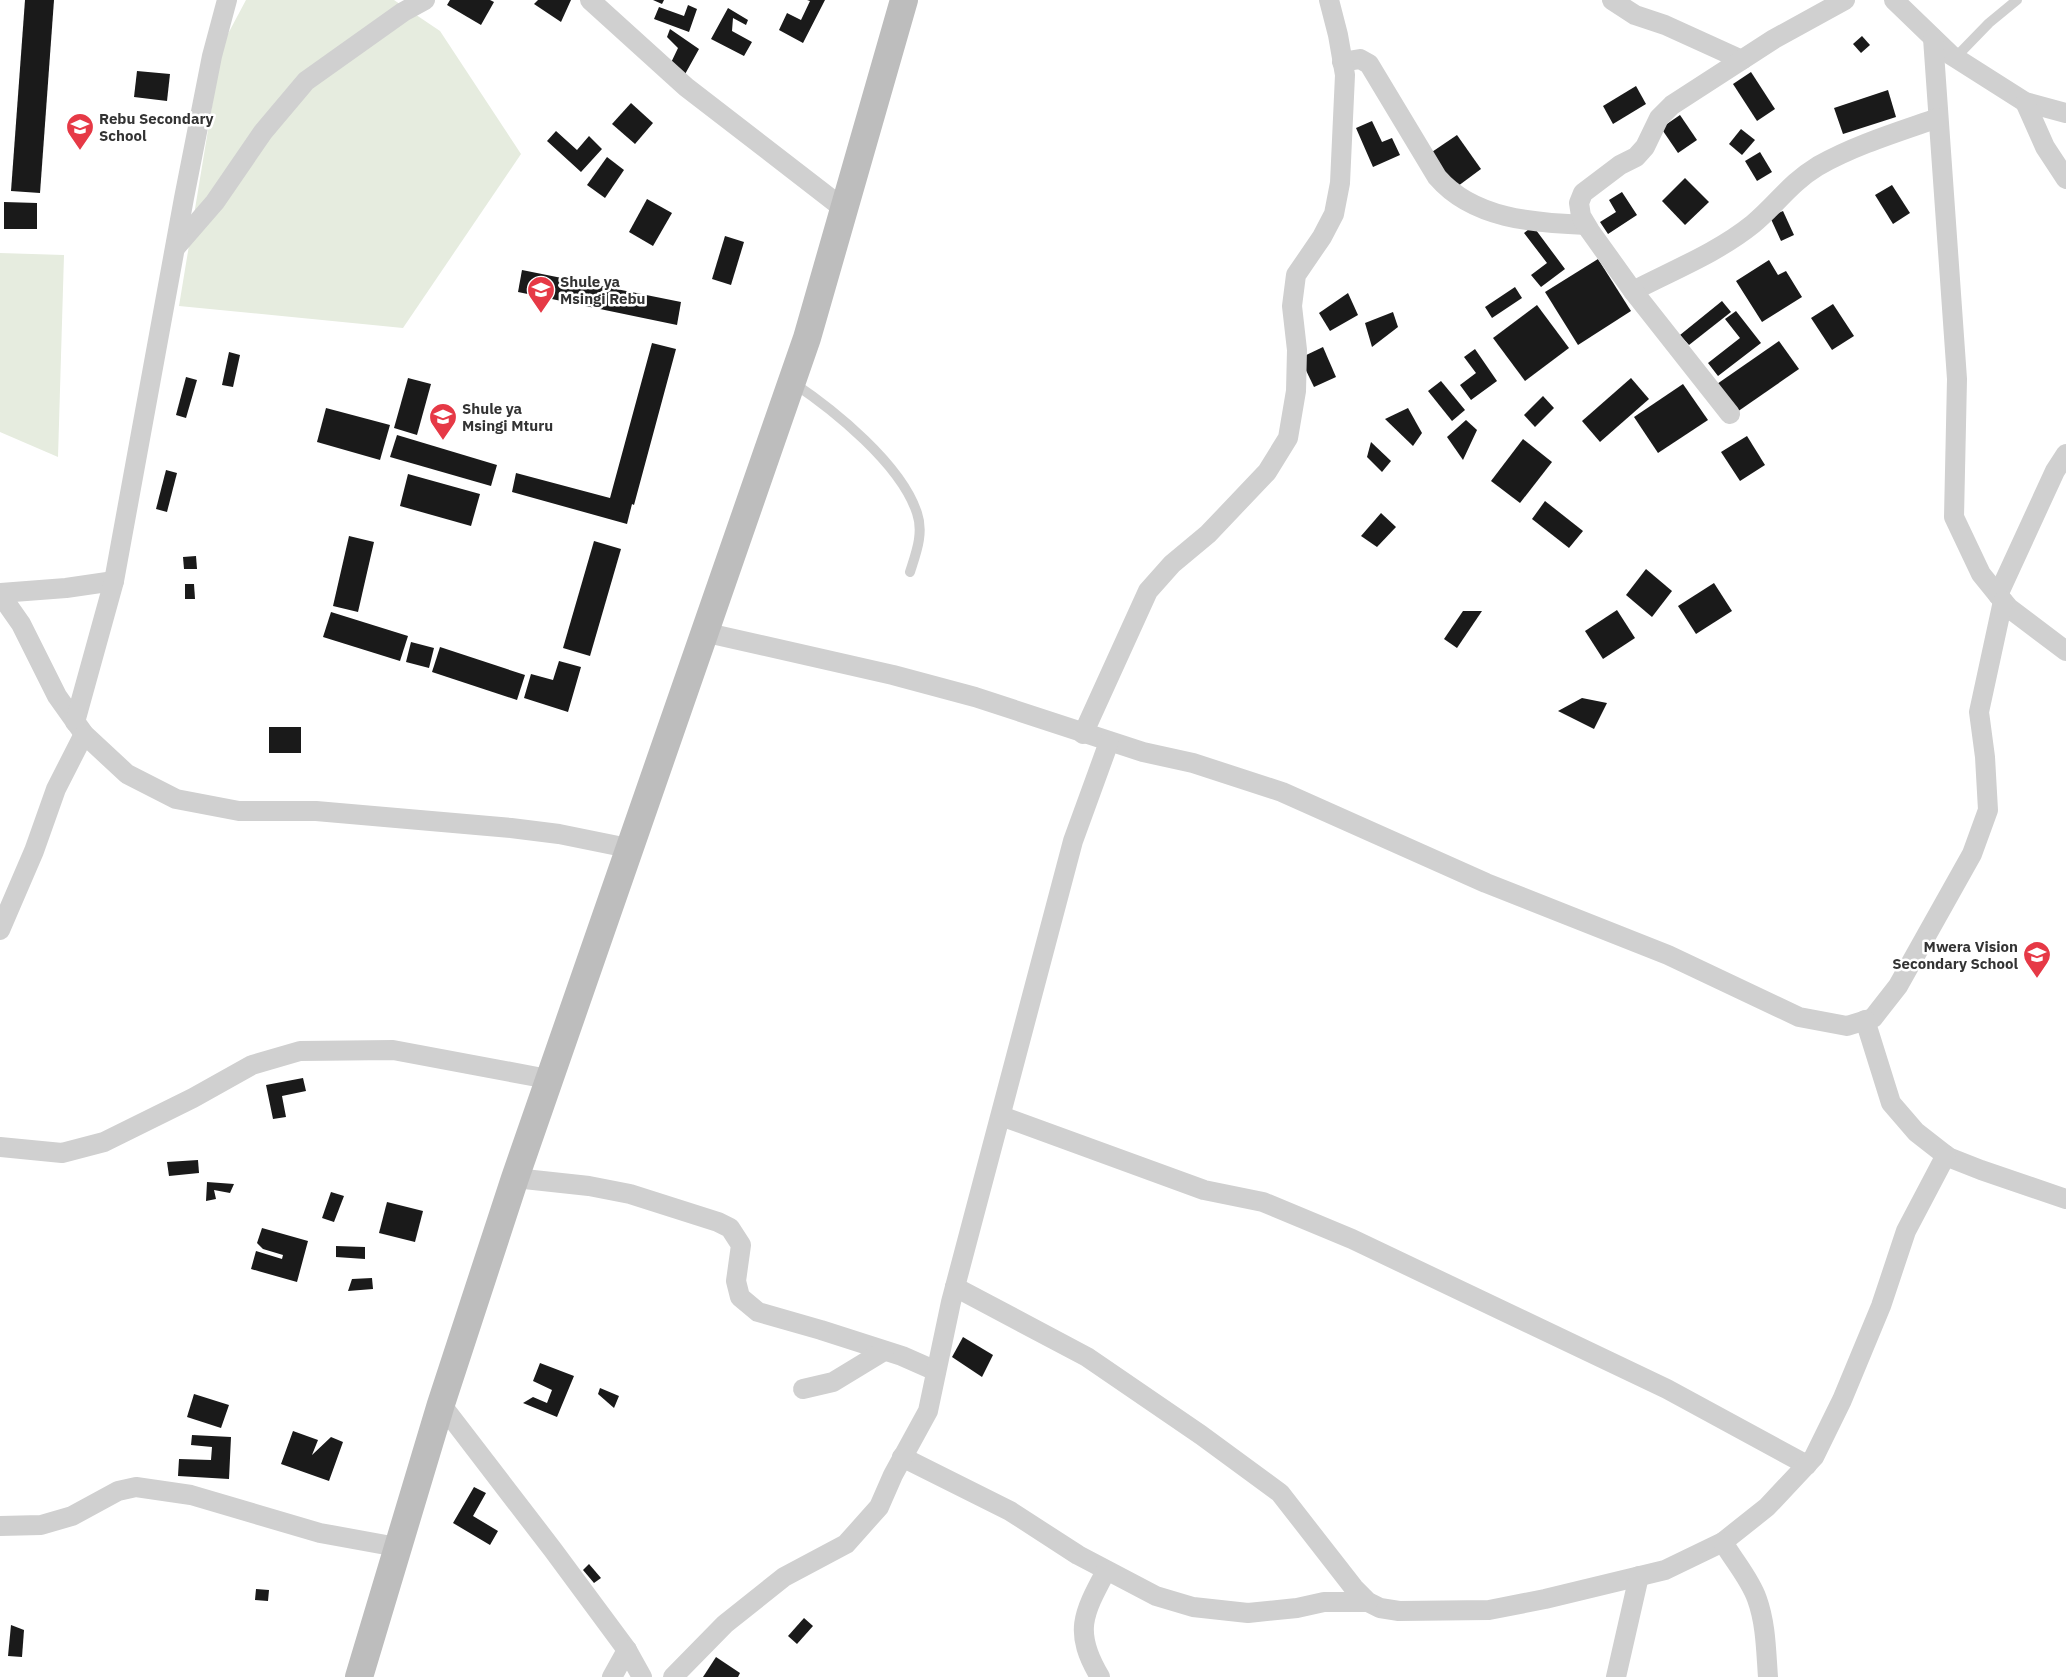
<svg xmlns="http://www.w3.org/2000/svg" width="2066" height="1677" viewBox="0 0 2066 1677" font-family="'IBM Plex Sans',sans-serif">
	<rect width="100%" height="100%" fill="#fff"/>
	<g fill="#e6ecdf">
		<path d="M246,0h148l46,31 81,123 -118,174 -224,-22 43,-261z"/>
		<path d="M0,253l64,2 -6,202 -58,-25z"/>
	</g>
	<g fill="#1a1a1a">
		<path d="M25,0h29l-14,193 -29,-2z"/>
		<path d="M450,0h40l4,2 -13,23 -34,-20z"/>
		<path d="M538,0h33l-10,22 -27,-18z"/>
		<path d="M653,0h11l-2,4z"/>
		<path d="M807,0h18l-22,43 -24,-13 8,-17 14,7 9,-19z"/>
		<path d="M688,5l9,4 -8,23 -35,-13 5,-12 25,9z"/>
		<path d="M728,8l20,12 -2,5 -13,-7 -1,13 20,11 -8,14 -33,-17z"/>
		<path d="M670,29l29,20 -15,27 -16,-7 10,-21 -11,-11z"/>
		<path d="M1862,36l8,9 -9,8 -8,-9z"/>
		<path d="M137,71l33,3 -3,27 -33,-4z"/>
		<path d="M1751,72l24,37 -18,12 -24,-37z"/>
		<path d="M1636,86l10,18 -33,20 -10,-18z"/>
		<path d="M1888,90l8,27 -53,17 -9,-26z"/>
		<path d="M631,103l22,20 -18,21 -23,-20z"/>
		<path d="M1680,115l17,25 -19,13 -17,-25z"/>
		<path d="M1372,121l10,21 10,-4 8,17 -27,12 -17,-39z"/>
		<path d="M1741,129l14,11 -13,15 -13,-11z"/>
		<path d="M556,131l21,19 12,-14 13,13 -21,23 -34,-31z"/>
		<path d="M1457,135l24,34 -27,20 -25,-35z"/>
		<path d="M1760,152l12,20 -15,9 -12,-20z"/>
		<path d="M607,157l17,13 -19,28 -18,-13z"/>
		<path d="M1685,178l24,24 -24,23 -23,-24z"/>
		<path d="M1892,185l18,28 -17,11 -18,-29z"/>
		<path d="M1622,192l15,23 -29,19 -8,-12 16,-10 -7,-12z"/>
		<path d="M647,199l25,14 -19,33 -24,-14z"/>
		<path d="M4,202l33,1v26h-33z"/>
		<path d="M1783,211l11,24 -13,6 -11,-24z"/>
		<path d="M1533,226l32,43 -24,18 -10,-12 16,-12 -23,-30z"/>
		<path d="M725,236l19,6 -13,43 -19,-6z"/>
		<path d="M1598,259l33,52 -53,34 -33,-53z"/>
		<path d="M1769,260l9,15 8,-4 16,26 -40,25 -26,-41z"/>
		<path d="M522,270l159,32 -4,23 -159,-33z"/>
		<path d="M1515,287l7,11 -30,20 -7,-11z"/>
		<path d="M1348,293l10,22 -28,16 -11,-18z"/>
		<path d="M1722,301l9,11 -42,33 -9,-10z"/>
		<path d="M1833,304l21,32 -22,14 -21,-32z"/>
		<path d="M1537,305l32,43 -44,33 -32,-43z"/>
		<path d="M1736,311l25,32 -43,33 -10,-13 32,-25 -15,-19z"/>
		<path d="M1393,312l5,15 -26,20 -7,-24z"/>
		<path d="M1779,341l20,28 -62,43 -20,-28z"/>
		<path d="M652,343l24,6 -42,156 -2,-1 -5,20 -115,-32 4,-19 94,25z"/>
		<path d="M1323,347l13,30 -22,10 -14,-29z"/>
		<path d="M1475,349l22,32 -26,19 -11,-15 16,-12 -12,-16z"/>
		<path d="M229,352l11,3 -7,32 -11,-2z"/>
		<path d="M186,377l11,3 -11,38 -10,-3z"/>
		<path d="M408,378l23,6 -14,51 -23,-7z"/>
		<path d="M1631,378l18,21 -49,43 -18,-21z"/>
		<path d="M1441,381l24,29 -13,11 -24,-30z"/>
		<path d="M1683,384l25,36 -50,33 -24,-36z"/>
		<path d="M1543,396l11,12 -19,19 -11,-12z"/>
		<path d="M326,408l64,17 -10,35 -63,-18z"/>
		<path d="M1408,408l14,25 -9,13 -28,-27z"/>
		<path d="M1466,420l11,10 -14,30 -16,-23z"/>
		<path d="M397,435l100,30 -6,21 -101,-29z"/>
		<path d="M1747,436l18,29 -25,16 -19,-29z"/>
		<path d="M1523,439l29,23 -32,41 -29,-22z"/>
		<path d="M1371,442l20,19 -9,11 -15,-15z"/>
		<path d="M166,470l11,3 -10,39 -11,-3z"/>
		<path d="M408,474l72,20 -9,32 -71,-20z"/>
		<path d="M1545,501l38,30 -14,17 -37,-29z"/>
		<path d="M1381,513l15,14 -19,20 -16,-11z"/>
		<path d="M349,536l25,6 -16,70 -25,-6z"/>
		<path d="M594,541l27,8 -31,107 -27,-8z"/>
		<path d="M196,556l1,13h-13l-1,-12z"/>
		<path d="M1646,569l26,22 -20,26 -26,-22z"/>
		<path d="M1714,583l18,28 -36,23 -18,-28z"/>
		<path d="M185,584h9l1,15h-10z"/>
		<path d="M1617,610l18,28 -32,21 -18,-28z"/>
		<path d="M1463,611h19l-25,37 -13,-9z"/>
		<path d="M331,612l77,24 -8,25 -77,-24z"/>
		<path d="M411,642l23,6 -5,20 -23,-6z"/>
		<path d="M440,647l85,28 -8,25 -85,-28z"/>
		<path d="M559,661l22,6 -13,45 -44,-14 7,-24 22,6z"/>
		<path d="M1582,698l25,5 -13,26 -36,-18z"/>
		<rect x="269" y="727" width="32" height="26"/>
		<path d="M303,1078l3,13 -24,5 4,21 -13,2 -7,-34z"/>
		<path d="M198,1160l1,13 -30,3 -2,-14z"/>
		<path d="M207,1182l27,2 -4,9 -16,-3 2,9 -10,2z"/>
		<path d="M331,1192l13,4 -10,26 -12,-4z"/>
		<path d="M387,1202l36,9 -8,31 -36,-9z"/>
		<path d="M262,1228l46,13 -11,41 -46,-13 5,-18 26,8 1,-4 -20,-6 -6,-6z"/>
		<path d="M336,1246l29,1v12l-29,-2z"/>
		<path d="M372,1278l1,11 -25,2 4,-12z"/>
		<path d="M963,1337l30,18 -11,22 -30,-20z"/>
		<path d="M540,1363l34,13 -17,41 -34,-14 10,-6 14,6 5,-13 -19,-9z"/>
		<path d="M600,1388l19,8 -5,12 -16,-14z"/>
		<path d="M194,1394l35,11 -8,23 -34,-11z"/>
		<path d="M293,1431l25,9 -6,15 19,-18 12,5 -14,39 -48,-17z"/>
		<path d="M192,1435l39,2 -2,42 -51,-3 1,-17 32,1 1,-13 -21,-2z"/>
		<path d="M474,1487l12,6 -13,23 25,15 -8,14 -37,-22z"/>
		<path d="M589,1564l12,14 -7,5 -11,-13z"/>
		<path d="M256,1589l13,1 -1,11 -13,-1z"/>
		<path d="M804,1618l9,8 -16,18 -9,-8z"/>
		<path d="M11,1625l13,5 -2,27 -14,-1z"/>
		<path d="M716,1657l24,16 -2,4h-35z"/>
	</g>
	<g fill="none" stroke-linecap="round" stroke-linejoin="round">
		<g stroke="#d0d0d0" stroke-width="10">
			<path d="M1955,58l34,-35 28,-23"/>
			<path d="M792,382c42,28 109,82 125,131 7,20 -1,40 -7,59"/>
		</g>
		<g stroke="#d0d0d0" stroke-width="20">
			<path d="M590,0l96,87 158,122"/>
			<path d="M1612,0l23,15 30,10 77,35"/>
			<path d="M1894,0l57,55 74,47 41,11"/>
			<path d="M1933,38l24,341 -3,138 27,57 17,21 11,13 57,43"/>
			<path d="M1342,62l18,-3 9,5 68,113c36,42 97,46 149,48"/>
			<path d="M2025,102l20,45 21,32"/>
			<path d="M176,247l39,-45 48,-70 43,-51 97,-69 22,-12"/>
			<path d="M1633,291c40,-21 84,-38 120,-67 23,-19 37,-41 65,-58 37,-21 80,-34 120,-48"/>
			<path d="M1730,414l-97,-123 -43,-60 -9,-15 -2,-13 4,-10 37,-28 16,-8 9,-10 14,-29 13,-13 102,-66 71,-39"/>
			<path d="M0,593l66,-5 48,-7"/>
			<path d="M0,594l21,30 36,72 27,38 43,40 49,25 63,12h77l195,17 48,6 69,14"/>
			<path d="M1998,595l57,-124 11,-17"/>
			<path d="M703,632l190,43 82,22 168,55 50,11 89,29 204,91 182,72 131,62 48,9 26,-8 25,-32 74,-132 16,-44 -3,-53 -6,-45 24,-111"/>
			<path d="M75,722l39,-141 70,-383 28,-142 15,-56"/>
			<path d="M1083,734l65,-143 24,-27 36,-30 59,-62 21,-34 8,-47 1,-41 -5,-44 4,-31 26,-38 12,-23 6,-31 5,-108 -7,-40 -9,-35"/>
			<path d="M0,930l34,-79 22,-62 28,-55"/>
			<path d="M1865,1020l26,83 25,29 32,25 33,13 85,29"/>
			<path d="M1001,1116l203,74 59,12 89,37 315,150 140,76"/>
			<path d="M0,1147l62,6 42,-11 89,-44 59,-33 48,-14 93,-1 155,29"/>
			<path d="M515,1178l74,8 41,8 88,28 12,6 11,17 -5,36 4,16 18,15 63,18 81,26 34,15"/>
			<path d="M955,1287l132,70 114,78 79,58 74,95 14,14 12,6 19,3 90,-1 56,-11 120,-29 58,-28 44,-35 47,-50 28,-57 39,-94 25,-75 40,-76"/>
			<path d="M803,1389l30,-7 51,-31"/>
			<path d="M441,1404l112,146 74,100 15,27"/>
			<path d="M902,1457l108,54 68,44 78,41 37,11 55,6 49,-5 27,-6h44"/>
			<path d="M0,1526l41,-1 31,-9 46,-25 18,-4 55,8 129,38 77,14"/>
			<path d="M1723,1542c11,19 27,37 34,57 9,25 9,52 11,78"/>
			<path d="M612,1677l15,-27"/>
			<path d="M673,1677l52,-53 59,-47 62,-33 33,-37 14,-32 35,-64 23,-109 122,-461 36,-99"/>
			<path d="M1100,1677c-27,-45 -17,-63 6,-106"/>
			<path d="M1616,1677l23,-101"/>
		</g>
		<path stroke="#bdbdbd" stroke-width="28" d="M359,1677l82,-273 74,-226 292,-840 97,-338"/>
	</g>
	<defs>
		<symbol id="school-pin" viewBox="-11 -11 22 30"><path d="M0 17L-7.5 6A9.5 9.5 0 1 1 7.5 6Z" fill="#e63946" stroke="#fff"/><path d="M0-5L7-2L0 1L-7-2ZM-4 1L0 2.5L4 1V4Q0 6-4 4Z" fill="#fff"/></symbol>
	</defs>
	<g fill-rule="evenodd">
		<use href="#school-pin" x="64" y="111" width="32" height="43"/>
		<use href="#school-pin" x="525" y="274" width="32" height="43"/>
		<use href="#school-pin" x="427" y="401" width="32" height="43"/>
		<use href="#school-pin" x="2021" y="939" width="32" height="43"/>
	</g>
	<g text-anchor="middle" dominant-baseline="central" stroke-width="5" stroke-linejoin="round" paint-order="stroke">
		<g font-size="15" font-weight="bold" fill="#333" stroke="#fff" text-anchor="start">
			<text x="99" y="118">Rebu Secondary<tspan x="99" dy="17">School</tspan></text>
			<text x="560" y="281">Shule ya<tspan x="560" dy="17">Msingi Rebu</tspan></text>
			<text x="462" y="408">Shule ya<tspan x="462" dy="17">Msingi Mturu</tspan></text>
			<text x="2018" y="946" text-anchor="end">Mwera Vision<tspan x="2018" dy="17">Secondary School</tspan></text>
		</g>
	</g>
</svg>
